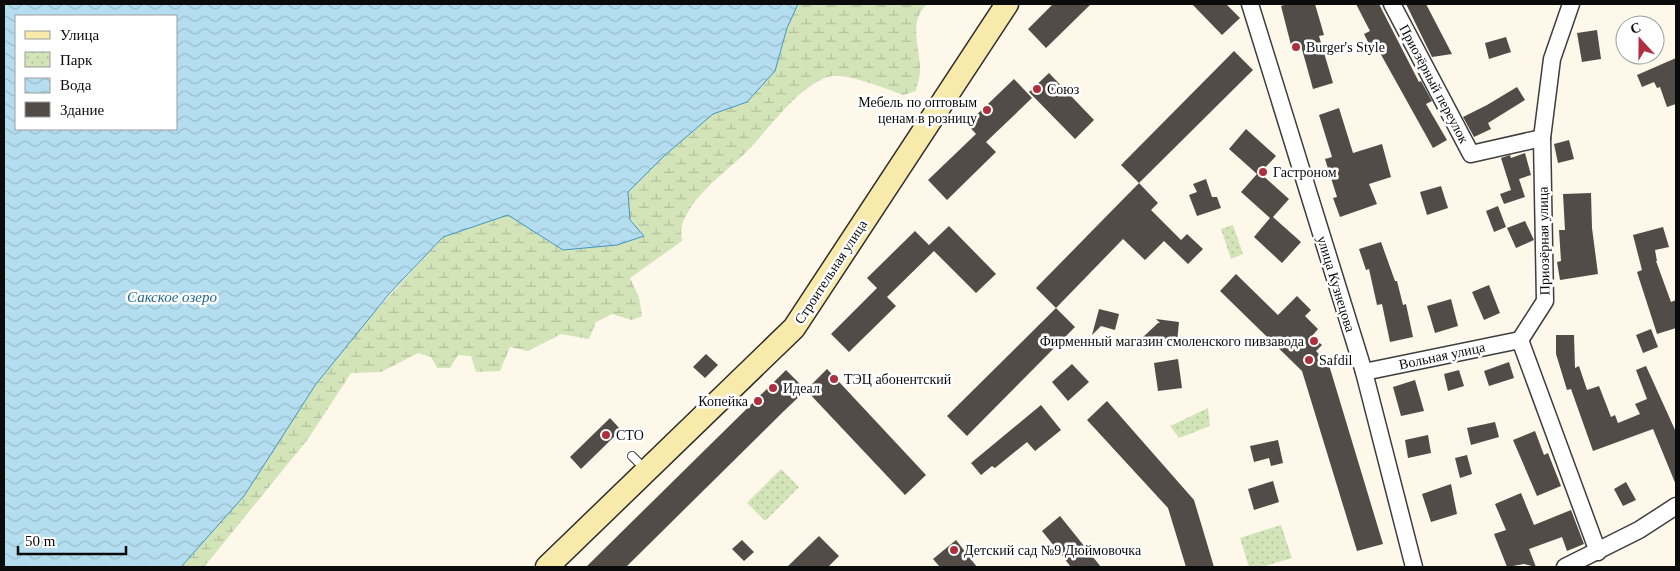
<svg xmlns="http://www.w3.org/2000/svg" width="1680" height="571" viewBox="0 0 1680 571" font-family="Georgia,serif">
	<defs>
		<pattern id="wetland-marsh" width="20" height="14" patternUnits="userSpaceOnUse" patternTransform="scale(1.25)"><rect width="20" height="14" fill="#d2e4b8"/><path d="M1 5h8M5 5V1M11 12h8M15 12V8" fill="none" stroke="#b3c29d"/></pattern>
		<pattern id="park-dots" width="8" height="8" patternUnits="userSpaceOnUse" patternTransform="scale(1.25)"><rect width="8" height="8" fill="#d2e4b8"/><path d="M2 2h.1M6 6h.1" fill="none" stroke="#b3c29d" stroke-width="1.8" stroke-linecap="round"/></pattern>
		<pattern id="water-waves" width="16" height="10" patternUnits="userSpaceOnUse" patternTransform="scale(1.25)"><rect width="16" height="10" fill="#b4def0"/><path d="M0 5q4-4 8 0t8 0" fill="none" stroke="#99bdcc"/></pattern>
	</defs>
	<rect width="100%" height="100%" fill="#fdf8ea"/>
	<path fill="url(#wetland-marsh)" d="M798,4h129c-20,19 -6,45 -7,67 0,7 -3,13 -4,20l-13,4c-15,-6 -56,-21 -71,-19 -30,6 -60,49 -80,70 -20,22 -48,39 -64,66 -6,10 -8,17 -6,29l-52,37 9,19 3,19 -10,4 -20,-6 -16,8 -7,17 -28,-5 -33,17 -18,-4 -10,24 -24,1 -5,-16 -13,-1 -8,13h-13l-6,-11 -13,-4 -37,19 -30,1 -43,66 -104,128h-23l152,-205 -14,-56 43,20 81,-89 65,-22 55,35 81,-14 -14,-16 -2,-28 36,-36 49,-42 34,-12 28,-31 12,-43z"/>
	<g fill="url(#park-dots)">
		<path d="M1233,225l10,29 -12,5 -10,-30z"/>
		<path d="M1208,408l2,18 -31,12 -9,-12z"/>
		<path d="M781,469l18,18 -34,34 -18,-18z"/>
		<path d="M1281,525l11,33 -30,9h-13l-9,-29z"/>
	</g>
	<path fill="url(#water-waves)" stroke="#4196c1" fill-rule="evenodd" d="M4,4h794l-11,24 -12,43 -28,31 -34,12 -49,42 -36,36 2,28 14,16 -27,9 -54,5 -55,-35 -65,22 -54,57 -73,90 -72,112 -63,71h-177zM16,16h160v113h-160z"/>
	<g fill="#524c48">
		<path d="M1053,4h38l-45,44 -18,-19z"/>
		<path d="M1192,4h34l14,14 -18,17z"/>
		<path d="M1287,4h28l9,31 -5,1 14,47 -20,6 -13,-47 -9,3 -10,-39z"/>
		<path d="M1356,4h23l40,78 2,-1 11,20 -6,3 21,36 -14,8 -59,-106 -5,2 -5,-10 6,-3z"/>
		<path d="M1406,4h20l26,50 -20,3z"/>
		<path d="M1597,30l4,29 -19,3 -5,-29z"/>
		<path d="M1506,37l5,15 -22,7 -4,-16z"/>
		<path d="M1234,51l19,19 -114,113 -18,-18z"/>
		<path d="M1676,58v46l-9,3 -7,-20 -3,1 -3,-6 -12,5 -5,-12z"/>
		<path d="M1049,73l45,47 -19,19 -46,-47z"/>
		<path d="M1014,79l18,19 -46,44 10,10 -49,48 -19,-20 48,-46 -9,-10z"/>
		<path d="M1517,87l8,13 -37,23 3,6 -17,8 -11,-20 24,-12z"/>
		<path d="M1339,108l14,45 29,-9 9,33 -22,7 8,20 -37,13 -7,-19 4,-1 -12,-38 7,-2 -13,-42z"/>
		<path d="M1246,129l30,27 -16,17 29,26 -16,18 28,25 -19,21 -28,-26 16,-19 -29,-26 16,-18 -28,-25z"/>
		<path d="M1569,140l5,19 -16,4 -4,-19z"/>
		<path d="M1525,153l6,22 -12,4 6,18 -21,7 -4,-10 11,-4 -10,-32 9,-3 1,3z"/>
		<path d="M1206,179l6,18h5l4,11 -24,8 -8,-21 8,-3 -4,-8z"/>
		<path d="M1139,183l19,20 -7,7 30,30 6,-6 16,15 -15,15 -24,-23 -19,19 -22,-21 -67,69 -20,-20z"/>
		<path d="M1441,186l7,22 -21,7 -7,-23z"/>
		<path d="M1591,193l1,35 6,46 -38,6 -3,-18 4,-1 -2,-31h6l-2,-36z"/>
		<path d="M1498,206l8,21 -12,5 -8,-21z"/>
		<path d="M1525,221l9,19 -18,8 -9,-20z"/>
		<path d="M949,226l47,48 -20,19 -42,-42 -47,46 9,9 -47,46 -18,-18 46,-46 -10,-10 48,-47 14,14z"/>
		<path d="M1663,227l6,20 -14,3 2,11h-1l15,41 5,-2v28l-19,6 -20,-62 5,-2 -9,-35z"/>
		<path d="M1381,242l14,39h2l6,24 3,-1 7,33 -23,5 -8,-38 -5,1 -8,-36 -3,1 -7,-21z"/>
		<path d="M1236,274l42,41 19,-19 14,14 -6,6 13,13 -6,7 10,9 -6,6 13,14 54,179 -26,7 -55,-180 -82,-80z"/>
		<path d="M1489,285l11,28 -16,7 -12,-28z"/>
		<path d="M1451,299l7,27 -23,7 -8,-27z"/>
		<path d="M1056,308l19,19 -108,109 -20,-20z"/>
		<path d="M1099,309l20,5 -4,16 -14,-4 -9,9z"/>
		<path d="M1156,319l23,3 -2,21 -36,-4 17,-16h2z"/>
		<path d="M1651,329l7,18 -15,6 -7,-18z"/>
		<path d="M1556,335h18l1,33 4,-2 8,24 12,-4 12,31 4,-2 3,8 22,-9 -5,-10 12,-5 -11,-29 10,-4 30,66v53l-23,-56 -60,22 -22,-62 -4,1 -11,-36z"/>
		<path d="M706,354l12,11 -13,13 -12,-11z"/>
		<path d="M1178,359l4,29 -24,3 -4,-28z"/>
		<path d="M1509,362l5,16 -25,8 -5,-15z"/>
		<path d="M1072,364l17,18 -21,19 -16,-19z"/>
		<path d="M827,369l99,106 -21,20 -99,-105z"/>
		<path d="M786,370l20,20 -21,20 -159,157h-40z"/>
		<path d="M1459,370l5,16 -16,5 -4,-17z"/>
		<path d="M1415,380l9,31 -23,5 -8,-29z"/>
		<path d="M1107,401l87,99 20,67h-28l-18,-59 -81,-88z"/>
		<path d="M1041,405l20,25 -26,21 -8,-9 -32,26 -3,-2 -11,9 -10,-12z"/>
		<path d="M610,418l11,12 -40,39 -11,-12z"/>
		<path d="M1495,422l4,15 -28,8 -4,-17z"/>
		<path d="M1535,431l9,24 4,-2 13,33 -24,10 -24,-56z"/>
		<path d="M1428,435l3,18 -23,5 -3,-18z"/>
		<path d="M1278,440l5,23 -12,3 -2,-8 -15,4 -4,-16z"/>
		<path d="M1467,455l5,19 -12,4 -5,-20z"/>
		<path d="M1273,481l6,21 -25,8 -6,-21z"/>
		<path d="M1626,482l10,18 -13,6 -9,-17z"/>
		<path d="M1451,484l6,30 -26,8 -9,-28z"/>
		<path d="M1521,493l13,32 37,-15 13,34 -17,7 -5,-14 -33,12 7,18 -12,-3 -17,3 -13,-33 12,-4 -11,-26z"/>
		<path d="M1060,516l41,51h-30l-29,-36z"/>
		<path d="M819,536l20,20 -11,11h-41z"/>
		<path d="M742,540l12,12 -10,9 -12,-12z"/>
		<path d="M956,540l21,27h-37l-7,-8z"/>
	</g>
	<g fill="none" stroke-linecap="round" stroke-linejoin="round">
		<defs>
			<path id="lane" d="M632,456l13,13"/>
			<g id="street">
				<path d="M1250,4l114,368 50,195"/>
				<path d="M1392,4l79,150 71,-16"/>
				<path d="M1520,340l25,-39 -3,-163 10,-79 19,-55"/>
				<path d="M1520,340l78,212"/>
				<path d="M1364,372l156,-32"/>
				<path d="M1565,567l74,-37 37,-24"/>
			</g>
			<path id="secondary" d="M547,567l247,-239 213,-324"/>
		</defs>
		<use href="#lane" stroke="#3e3e3e" stroke-width="10"/>
		<use href="#street" stroke="#3e3e3e" stroke-width="19"/>
		<use href="#secondary" stroke="#2d2d2d" stroke-width="25"/>
		<use href="#lane" stroke="#fff" stroke-width="8"/>
		<use href="#street" stroke="#fff" stroke-width="16"/>
		<use href="#secondary" stroke="#f8eaab" stroke-width="22"/>
	</g>
	<g fill="#ae303e" stroke="#fff" stroke-width="2">
		<circle cx="1296" cy="47" r="5"/>
		<circle cx="1037" cy="89" r="5"/>
		<circle cx="987" cy="110" r="5"/>
		<circle cx="1263" cy="172" r="5"/>
		<circle cx="1314" cy="341" r="5"/>
		<circle cx="1309" cy="360" r="5"/>
		<circle cx="834" cy="379" r="5"/>
		<circle cx="773" cy="388" r="5"/>
		<circle cx="758" cy="401" r="5"/>
		<circle cx="606" cy="435" r="5"/>
		<circle cx="954" cy="550" r="5"/>
	</g>
	<g text-anchor="middle" dominant-baseline="central" stroke-width="5" stroke-linejoin="round" paint-order="stroke">
		<g font-size="14" fill="#0b0b0b" stroke="#fff" text-anchor="start">
			<text x="1306" y="47">Burger's Style</text>
			<text x="1047" y="89">Союз</text>
			<text x="977" y="102" text-anchor="end">Мебель по оптовым<tspan x="977" dy="16">ценам в розницу</tspan></text>
			<text x="1273" y="172">Гастроном</text>
			<text x="1304" y="341" text-anchor="end">Фирменный магазин смоленского пивзавода</text>
			<text x="1319" y="360">Safdil</text>
			<text x="844" y="379">ТЭЦ абонентский</text>
			<text x="783" y="388">Идеал</text>
			<text x="748" y="401" text-anchor="end">Копейка</text>
			<text x="616" y="435">СТО</text>
			<text x="964" y="550">Детский сад №9 Дюймовочка</text>
		</g>
		<g font-size="14" fill="#0b0b0b" stroke="#fff">
			<text transform="translate(1434 84) rotate(62)">Приозёрный переулок</text>
			<text transform="translate(1544 241) rotate(-91)">Приозёрная улица</text>
			<text transform="translate(831 272) rotate(-57)">Строительная улица</text>
			<text transform="translate(1336 284) rotate(73)">улица Кузнецова</text>
			<text transform="translate(1442 356) rotate(-12)">Вольная улица</text>
		</g>
		<g font-size="15" font-style="italic" fill="#206791" stroke="#fff">
			<text x="172" y="297">Сакское озеро</text>
		</g>
	</g>
	<rect width="1680" height="571" fill="none" stroke="#0b0b0b" stroke-width="10"/>
	<rect x="15" y="15" width="162" height="115" fill="#ffffff" stroke="#9d9d9d"/>
	<rect x="25" y="31" width="25" height="8" fill="#f8eaab" stroke="#9d9d9d"/>
	<text x="60" y="40" font-size="15" fill="#0b0b0b">Улица</text>
	<rect x="25" y="52" width="25" height="15" fill="url(#park-dots)" stroke="#9d9d9d"/>
	<text x="60" y="65" font-size="15" fill="#0b0b0b">Парк</text>
	<rect x="25" y="78" width="25" height="15" fill="url(#water-waves)" stroke="#9d9d9d"/>
	<text x="60" y="90" font-size="15" fill="#0b0b0b">Вода</text>
	<rect x="25" y="102" width="25" height="15" fill="#524c48" stroke="#9d9d9d"/>
	<text x="60" y="115" font-size="15" fill="#0b0b0b">Здание</text>
	<g transform="translate(1640 40) rotate(339)"><circle r="24" fill="#ffffff" stroke="#9d9d9d"/>
	<path d="M0-4L9 19L0 12L-9 19Z" fill="#ae303e"/>
	<text y="-8" font-size="14" font-weight="bold" text-anchor="middle" fill="#0b0b0b">С</text>
	</g>
	<path d="M18 546v8h108v-8" fill="none" stroke="#0b0b0b" stroke-width="2.5"/>
	<text x="25" y="546" font-size="15" fill="#0b0b0b" stroke="#ffffff" stroke-width="4" paint-order="stroke">50 m</text>
</svg>
